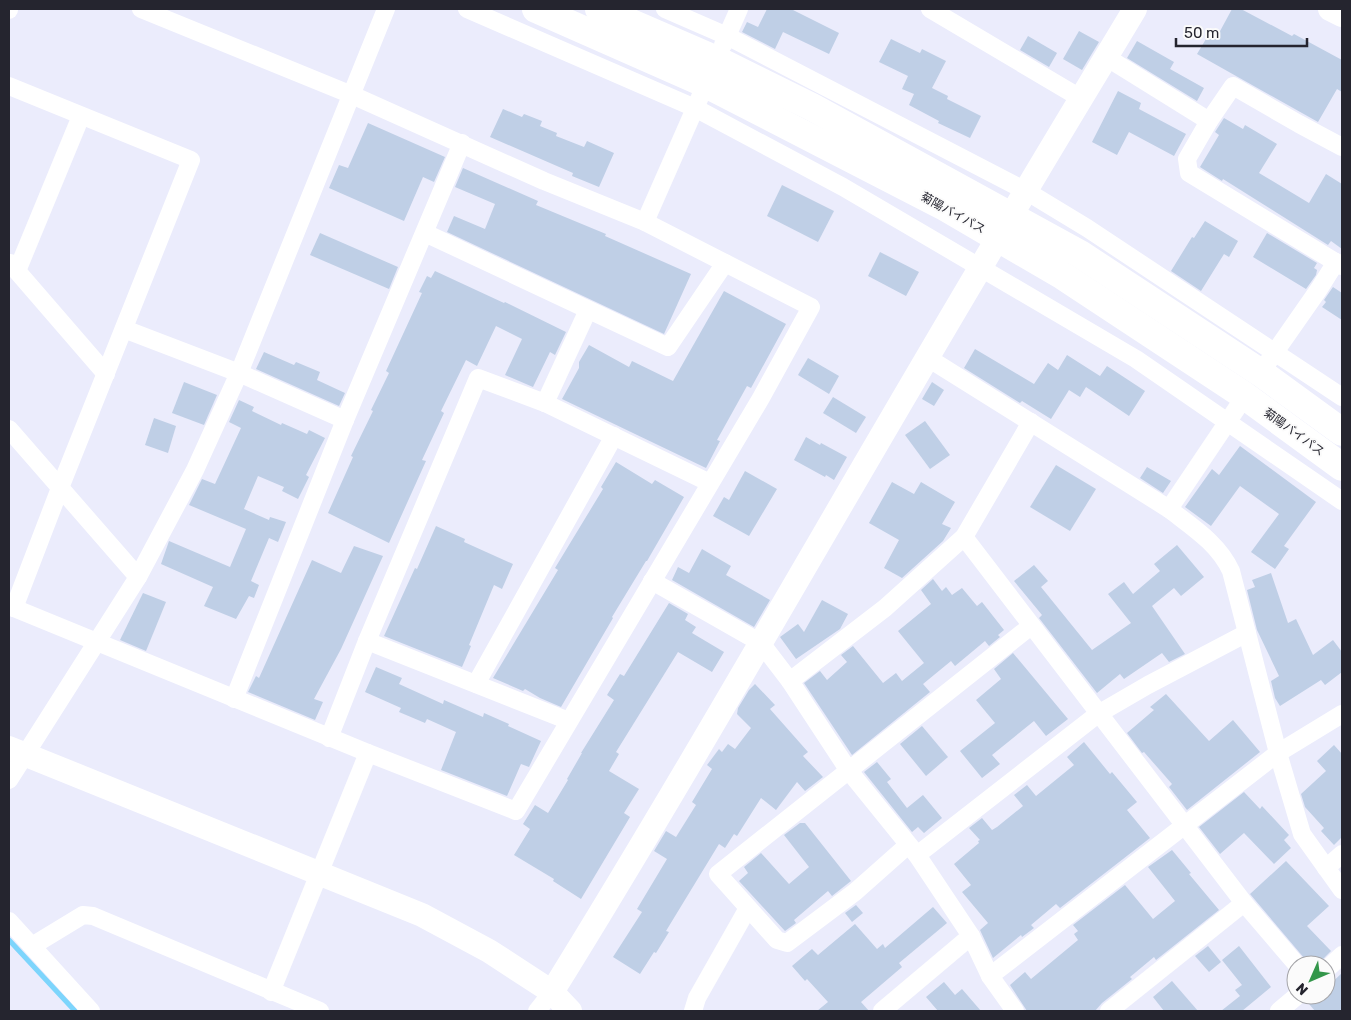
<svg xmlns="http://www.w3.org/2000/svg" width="1351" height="1020" viewBox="0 0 1351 1020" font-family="Rubik,'Noto Sans JP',sans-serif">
	<rect width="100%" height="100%" fill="#ebecfc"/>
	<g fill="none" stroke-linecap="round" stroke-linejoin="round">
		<path stroke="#7dd5fc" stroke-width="5" d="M9,940l66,71"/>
	</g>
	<g fill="#bfcfe6">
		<path d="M767,9h24l48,24 -10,21 -46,-22 -8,17 -33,-17 5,-10 11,5z"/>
		<path d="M1232,9h9l51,27 2,-2 48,26v32l-5,-3 -19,33 -121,-68 15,-25 7,4z"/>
		<path d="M1079,31l20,11 -17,28 -19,-11z"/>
		<path d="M1028,36l29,17 -8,14 -29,-17z"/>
		<path d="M891,39l29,14 2,-4 24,12 -14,27 16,8 -1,3 34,17 -11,22 -32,-15 1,-2 -30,-16 5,-11 -12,-5 6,-13 -29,-14z"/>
		<path d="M1137,41l37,21 -4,7 34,19 -7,13 -70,-43z"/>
		<path d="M1118,91l23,12 -2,6 47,25 -12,22 -45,-24 -12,23 -25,-13z"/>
		<path d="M503,109l19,8 2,-3 18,7 -2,5 17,7 -1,3 28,11 3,-6 27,12 -15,34 -27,-11 1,-3 -83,-36z"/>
		<path d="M1224,118l19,11 2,-4 32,19 -18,29 50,30 17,-29 16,10v65l-11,-8 -3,4 -105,-66 -1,2 -22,-14 19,-32 -4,-3z"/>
		<path d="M368,123l77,34 -11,25 -11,-5 -19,44 -75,-33 10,-23 9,3z"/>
		<path d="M463,168l75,33 -2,4 70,29 -1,2 86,38 -27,60 -217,-102 7,-16 31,13 10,-25 -40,-17z"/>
		<path d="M782,185l52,26 -16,31 -51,-26z"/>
		<path d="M1205,221l33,20 -9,16 -5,-3 -23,37 -30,-20 21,-34 2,1z"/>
		<path d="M320,233l78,34 -9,22 -79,-34z"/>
		<path d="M1267,233l50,30 -3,5 3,2 -1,5 -10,14 -53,-32z"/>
		<path d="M880,252l39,20 -13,24 -38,-20z"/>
		<path d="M435,271l69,32 1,-1 61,30 -11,23 -5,-3 -17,35 -28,-12 17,-36 -26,-13 -19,40 -11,-6 -25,51 3,2 -22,47 4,1 -37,82 -61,-30 25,-56 -2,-1 22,-45 -2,-1 18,-37 -3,-2 36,-78 -3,-1 8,-16 4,2z"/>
		<path d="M1333,287l9,6v27l-20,-13 4,-5 -2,-2z"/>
		<path d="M724,291l62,33 -35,64 -4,-2 -30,54 3,1 -14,27 -144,-69 17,-31v-6l10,-17 40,22 3,-6 41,20z"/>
		<path d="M975,349l59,35 14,-21 10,7 9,-15 33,21 7,-10 38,25 -16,25 -43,-29 -6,10 -11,-7 -18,29 -29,-18 -2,2 -56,-35z"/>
		<path d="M264,352l30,13 2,-3 24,10 -3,8 28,13 -6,13 -83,-37z"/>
		<path d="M808,358l31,18 -10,18 -31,-19z"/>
		<path d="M184,382l33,13 -13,30 -32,-12z"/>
		<path d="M932,382l12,8 -10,16 -12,-7z"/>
		<path d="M833,397l33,20 -10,16 -33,-20z"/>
		<path d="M239,400l15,7 -2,4 29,14 1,-2 25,11 2,-4 16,8 -19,37 3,2 -11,22 -16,-8 2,-4 -26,-11 -14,33 25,11 1,-3 16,5 -8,20 -9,-4 -18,43 8,4 -5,13 -5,-2 -13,23 -32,-13 9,-19 -52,-23 8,-23 61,26 16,-38 -57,-24 13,-26 13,5 26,-56 -12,-6z"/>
		<path d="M154,418l22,8 -8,27 -23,-8z"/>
		<path d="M925,421l25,34 -20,14 -25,-34z"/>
		<path d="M806,437l14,8 1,-2 26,14 -13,23 -8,-5 -1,2 -31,-17z"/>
		<path d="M1240,446l76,56 -32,44 5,3 -14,20 -24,-17 28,-38 -39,-28 -29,40 -26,-19 27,-38 7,6z"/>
		<path d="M616,462l36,22 3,-4 29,17 -37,64h-1l-34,56 1,1 -52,89 -21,-9 -15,-9 -2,2 -30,-13 65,-108 -3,-2 48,-79 -2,-2z"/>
		<path d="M1056,465l40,24 -26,42 -40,-24z"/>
		<path d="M1147,467l24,14 -8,12 -23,-15z"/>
		<path d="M745,471l32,18 -28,47 -36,-20 11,-19 5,3z"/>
		<path d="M892,482l22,12 7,-12 34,20 -13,22 9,4 -8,13 -41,37 -18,-10 15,-28 -30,-17z"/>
		<path d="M436,526l29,13 -1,3 49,22 -11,25 -8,-4 -25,60 2,1 -9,21 -78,-31 31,-68 2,1z"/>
		<path d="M1177,545l27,32 -23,19 -7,-8 -22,18 33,48 -16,8 -7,-9 -38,26 -4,-5 -23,19 -58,-75 3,-3 -28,-34 20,-16 14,16 -7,6 51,63 39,-27 -23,-29 16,-12 9,12 27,-23 -6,-7z"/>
		<path d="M354,546l29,10 -42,93 -27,50 9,3 -8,18 -67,-28 8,-16 3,2 53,-118 29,13z"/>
		<path d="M702,549l29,17 -5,9 44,25 -16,27 -82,-47 6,-13 11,6z"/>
		<path d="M1271,573l17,50 8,-4 17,36 20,-15 9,12v20l-17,13 -4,-5 -41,26 -5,-8 -4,-17 8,-5 -22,-46 -10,-40 8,-3 -3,-7z"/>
		<path d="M933,579l9,12 4,-4 6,8 10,-7 15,18 5,-4 22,28 -6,5 2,2 -11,9 -4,-5 -30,25 -4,-5 -28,23 7,8 -78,63 -48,-72 16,-12 7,9 20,-18 -6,-7 12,-9 30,37 13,-10 6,8 22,-18 -26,-32 33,-27 -10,-14z"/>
		<path d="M143,593l23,9 -20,49 -26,-11z"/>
		<path d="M822,600l26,14 -8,15 -44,30 -16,-22 18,-13 6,8z"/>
		<path d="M669,603l19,11 -3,6 11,7 -4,6 32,19 -12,20 -34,-20 -62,100 3,2 -10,17 30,18 -15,24 6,4 -49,82 -28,-18 1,-2 -40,-24 16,-26 -7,-5 12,-19 13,8 20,-33 -1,-1 15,-26h-1l33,-53 -7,-5 13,-21 4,2z"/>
		<path d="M1013,653l55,66 -22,17 -12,-15 -42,34 8,9 -18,14 -22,-27 35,-28 -19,-23 25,-21 -7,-10z"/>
		<path d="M376,667l26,11 -3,6 44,20 1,-4 39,17 1,-4 25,11 -1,2 33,15 -12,26 -8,-3 -14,32 -66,-26 15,-38 -29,-13 -2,4 -26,-11 2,-4 -36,-16z"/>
		<path d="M755,684l20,21 -5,4 38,43 -5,4 20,21 -18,14 -8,-9 -21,28 -15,-12 -24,38 -3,-2 -9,14 -6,-4 -53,87 3,1 -13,21 -2,-1 -14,22 -27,-17 29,-45 -5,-3 30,-50 -13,-8 12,-20 10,6 20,-32 -4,-3 20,-33 -5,-4 12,-16 3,3 6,-8 7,5 16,-21 -14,-14 1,-6 11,-18z"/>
		<path d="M1166,694l43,47 24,-21 27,32 -73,58 -18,-23 3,-3 -28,-32 -2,1 -15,-20 27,-23 -4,-3z"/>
		<path d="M922,726l26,31 -22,19 -26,-32z"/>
		<path d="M1084,742l26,32 2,-2 25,30 -10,8 23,28 -90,70 -4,-4 -25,21 3,3 -12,9 -1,-2 -28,23 -13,-28 8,-7 -26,-31 9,-7 -17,-21 25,-21 -1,-2 2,-1 -11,-12 13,-10 10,12 5,-3 26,-21 -9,-11 13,-10 9,11 38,-31 -7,-8z"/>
		<path d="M1334,745l8,9v83l-8,8 -13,-14 3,-3 -19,-21 -4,-13 25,-23 -9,-10z"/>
		<path d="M877,762l14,17 -4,3 20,26 16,-13 19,23 -18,15 -6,-6 -6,5 -48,-60z"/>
		<path d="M1244,792l16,17 2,-3 27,29 -5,5 7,8 -17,16 -30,-31 -24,21 -21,-27z"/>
		<path d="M800,823h5l46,58 -19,15 -4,-5 -34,29 2,3 -11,8 -46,-50 9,-8 -4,-6 17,-14 28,31 20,-17 -25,-32z"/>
		<path d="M1172,850l19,23 -2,1 30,36 -63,50 -2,-3 -24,20 2,2 -30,24 -7,8h-68l-17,-26 15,-13 6,7 47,-39 -4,-6 4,-3 -5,-6 52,-40 28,34 22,-18 -27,-34z"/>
		<path d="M1286,861l43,45 -22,20 24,25 -14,14h-7l-60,-71z"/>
		<path d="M856,905l7,8 -11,9 -7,-9z"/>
		<path d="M933,907l14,16 -48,40 3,4 -41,35 8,9h-52l11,-9 -21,-23 -2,2 -13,-15 20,-17 6,6 37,-31 22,25 6,-5 2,4z"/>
		<path d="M1208,946l13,16 -12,10 -14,-16z"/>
		<path d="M1239,946l32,41 -29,24h-21l19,-15 -5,-6 7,-5 -20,-25z"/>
		<path d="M1342,973v38h-27l-6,-7 10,-9h7v-7z"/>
		<path d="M1172,981l26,30h-34l-11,-14z"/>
		<path d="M944,982l11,13 7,-6 19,22h-43l-12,-14z"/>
	</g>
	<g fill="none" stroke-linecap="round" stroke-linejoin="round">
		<g stroke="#fff" stroke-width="18">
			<path d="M467,9l228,99 148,79 293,172 206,142"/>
			<path d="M665,9l62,27 299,155 61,37 255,169"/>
			<path d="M930,9l152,90"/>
			<path d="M9,10v-1"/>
			<path d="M723,45l16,-36"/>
			<path d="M1106,57l103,64"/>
			<path d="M9,86l182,74 -131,328 -46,120"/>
			<path d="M1342,147l-43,-23 -66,-38 -24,35 -22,38 2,14 153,93"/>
			<path d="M645,222l55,-125"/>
			<path d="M425,233l243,114 57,-84"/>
			<path d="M10,263l96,111"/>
			<path d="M17,271l64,-155"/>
			<path d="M124,329l115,44 106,47"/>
			<path d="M928,358l241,151c23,18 49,34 62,62l47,182 24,81 40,56"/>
			<path d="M1268,362l51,-73 17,-27"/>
			<path d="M545,403l43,-93"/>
			<path d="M9,429l129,148"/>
			<path d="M1169,509l76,-113"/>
			<path d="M964,537l280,366 53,62"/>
			<path d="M652,581l109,62 29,38 59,90 68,84 54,81 19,40 25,35"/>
			<path d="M9,606l359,147 148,58 245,-413 50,-91 -166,-85 -101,-41 -192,-86 -211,-86"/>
			<path d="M367,641l202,80"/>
			<path d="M790,681l95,-73 79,-71 67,-115"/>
			<path d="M476,684l138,-248"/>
			<path d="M234,699l111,-279 117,-277"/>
			<path d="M329,738l38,-97 111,-263 67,25 165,80"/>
			<path d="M9,780l129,-203 57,-107 44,-97 147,-364"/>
			<path d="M908,845l-53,47 -68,51 -10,-3 -59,-66 313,-248"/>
			<path d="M917,855l181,-141 50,-29 99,-52"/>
			<path d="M1326,868l16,-14"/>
			<path d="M9,921l82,90"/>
			<path d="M32,946l51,-31 10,1 227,95"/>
			<path d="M1326,970l16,-15"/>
			<path d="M990,976l288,-223 64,-39"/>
			<path d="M271,992l97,-239"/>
			<path d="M537,1011l15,-19"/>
			<path d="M693,1011l4,-13 51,-90"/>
			<path d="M882,1011l89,-75"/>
			<path d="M1109,1011l135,-108"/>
			<path d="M1279,1011l19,-16"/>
		</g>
		<g stroke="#fff" stroke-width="24">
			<path d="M1330,9l12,6"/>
			<path d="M9,748l413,167 67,36 63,41 18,19"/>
			<path d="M552,992c148,-239 286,-485 430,-727 50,-86 102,-171 153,-256"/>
		</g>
		<g stroke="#fff" stroke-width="28">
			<path d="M536,9l170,75 237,122 120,70 182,120 97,71"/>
			<path d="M599,9l118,51 95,47 268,147 181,119 81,59"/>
		</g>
	</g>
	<g text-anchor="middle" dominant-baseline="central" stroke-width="4" stroke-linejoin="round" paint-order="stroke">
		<g font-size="12" fill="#25252f" stroke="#fbfbfb">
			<text transform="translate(953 213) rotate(29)">菊陽バイパス</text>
			<text transform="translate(1294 432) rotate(36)">菊陽バイパス</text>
		</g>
	</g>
	<rect width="1351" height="1020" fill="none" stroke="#25252f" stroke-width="20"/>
	<g transform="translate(1311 980) rotate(225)"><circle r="24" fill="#fbfbfb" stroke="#a5a5a9"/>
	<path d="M0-4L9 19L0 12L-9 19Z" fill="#33964a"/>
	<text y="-8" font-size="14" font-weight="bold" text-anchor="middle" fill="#25252f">N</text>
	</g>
	<path d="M1176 38v8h131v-8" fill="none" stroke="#25252f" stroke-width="2.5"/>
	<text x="1184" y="38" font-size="15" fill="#25252f" stroke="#fbfbfb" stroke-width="4" paint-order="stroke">50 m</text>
</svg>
